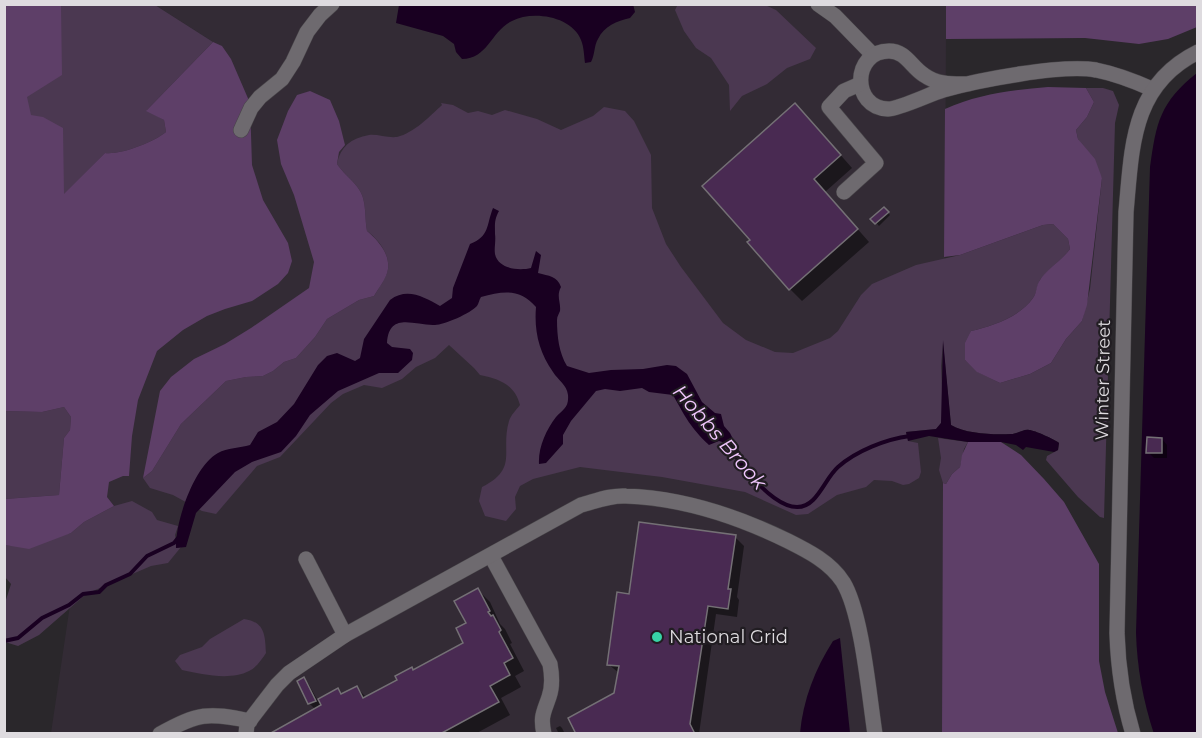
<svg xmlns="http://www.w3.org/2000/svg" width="1202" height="738" viewBox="0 0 1202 738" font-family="Montserrat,sans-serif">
	<rect width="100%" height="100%" fill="#2a272b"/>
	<path fill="#332b35" d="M155,5h931l-1,33 -139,1 -4,694h-891l27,-182 -73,-3 -1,-293 209,-213z"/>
	<g fill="#4b3851">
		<path d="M678,4l87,1 11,5 40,38 -6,11 -23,9 -20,16 -25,12 -12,15 -1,-26 -18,-27 -15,-10 -12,-17 -9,-21z"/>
		<path d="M5,5h150l58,37 -66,68 17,10 2,12c-12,10 -45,23 -61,21l-100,102z"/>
		<path d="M1086,88h17l10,3 6,14 -4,18 -11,395 -4,-1 -22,-20 -32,-37 1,-4 11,-6 1,-7c-3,-3 -25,-13 -30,-13 -5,-1 -12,4 -18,4 -17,1 -45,0 -60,-9l-8,-82 -2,23 2,48 -2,9 -5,6 -30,3 2,9 10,2 3,29 -2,6 -10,6 -6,1 -11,-4 -18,-1 -8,7 -29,8 -29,19 -12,1 -51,-23 -83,-15 -82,-10 -47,12 -13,7 -5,11 1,12 -10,12 -21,-5 -6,-15 3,-14c37,-19 18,-35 27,-66 2,-6 7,-11 11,-16 -5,-20 -20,-26 -40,-30l-6,-7 -25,-23 -14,13 -19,9 -14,12 -20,9 -18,-3 -21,9 -12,9 -51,54 -23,9 -41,48 -14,-3 -29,-16 -23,-7 -7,-10 9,-7 29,-47 45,-43 20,-4 17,-1 10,-5 11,-9 12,-4 19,-21 12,-18 32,-19 15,-4c4,-7 13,-19 14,-27 2,-15 -10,-30 -21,-38 -2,-10 -1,-23 -4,-33 -3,-13 -19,-23 -26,-34 3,-17 14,-26 32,-29 8,-1 18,3 28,2 17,-4 33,-21 45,-32l-1,-2 12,2 15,8 10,-2 14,4 13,-5 32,9 24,11 32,-14 11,-9 21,4 9,10 17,34 1,53 14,36 15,23 42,56 23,17 29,12 18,1 37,-15 8,-7 23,-36 11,-11 44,-19 44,-10 83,-30 10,-1 15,15 2,10c-8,11 -24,22 -30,31 -3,5 -3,13 -7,18 -13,19 -41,28 -62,33l-6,29 13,12 22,11 30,-9 21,-11 15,-24 16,-18 8,-32 12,-111 -24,-39 -2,-9 11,-13 7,-15z"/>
		<path d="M64,407l7,10 -1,13 -6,8 -5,57 -54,4v-88l37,1z"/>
		<path d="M938,438l30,4 -4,7 -4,18 -8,7 -6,10 -3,-1 -4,-13 2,-12z"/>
		<path d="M132,501l20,11 5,8 21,6 -3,9 2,13 4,-1 -13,16 -17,3 -65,28 -47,41 -21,11 -13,-4v-39l6,-19 -6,-7v-32l10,1 56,-13 13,-11 30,-16z"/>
		<path d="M244,619c21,3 21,16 22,34 -4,6 -10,15 -17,18 -19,10 -48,3 -67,-1l-7,-9 5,-6 22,-8 8,-8z"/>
	</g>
	<g fill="#5e3f68">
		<path d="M5,5h56l1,70 -35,22 4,18 12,2 20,11 1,66 41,-41c16,2 49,-11 61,-21l-2,-12 -18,-9 67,-69 9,4 9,13 19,44 2,62 11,35 25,43 4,18 -4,12 -10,11 -26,17 -27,8 -18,7 -24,14 -26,21 -19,49 -6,36 -3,40h-6l-14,6 -2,15 7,9 -30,16 -13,11 -42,16 -24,-4v-46l54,-4 5,-57 6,-8 1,-13 -7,-10 -22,5 -37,-1z"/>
		<path d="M946,5h251v22l-29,12 -29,5 -54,-6 -139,1z"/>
		<path d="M1048,87l38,1 8,14 -7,15 -11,13 2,9 17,20 7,19 -15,127 -5,16 -16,18 -15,24 -21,11 -30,9 -23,-11 -12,-12v-17l6,-12c21,-5 49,-14 62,-33 4,-5 3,-13 7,-18 5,-9 22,-20 30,-31l-2,-10 -15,-15 -10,1 -83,30 -16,2 1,-148c33,-15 67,-19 103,-22z"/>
		<path d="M310,91l20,9 9,21 6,24 -6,7 -2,12c7,11 23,21 26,34 3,10 2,23 4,33 11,9 23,23 21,38 -1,9 -10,20 -14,27l-15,4 -32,19 -12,18 -19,21 -12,4 -11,9 -10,5 -17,1 -20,4 -45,43 -29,47 -9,7 17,-87 11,-14 23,-18 31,-15 26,-16 58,-40 5,-26 -20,-67 -13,-31 -4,-24 11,-29 9,-16z"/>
		<path d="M987,441l14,1 20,13 23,24 20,23 35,62v97l6,31 13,41 -176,1 1,-251 3,1 6,-10 8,-7 2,-12 6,-13z"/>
	</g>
	<g fill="#190021">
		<path d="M399,5l234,-1 2,8 -5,6c-13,3 -26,8 -32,21 -4,6 -3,16 -7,23l-6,1c-1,-7 -1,-16 -4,-23 -9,-24 -49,-30 -69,-19 -21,10 -24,38 -50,38l-6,-7 -2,-8 -11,-8 -47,-13z"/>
		<path d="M1197,73v660l-43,1c-11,-33 -17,-67 -18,-101l14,-466c6,-44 10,-65 47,-94z"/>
		<path d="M493,208l6,3c-5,9 -4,14 -4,23 1,7 -1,14 0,20 3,15 24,17 36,14l5,-17 5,4 -3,18c11,3 19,3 23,14 -5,9 0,15 -1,24 -1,3 -3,5 -3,9 0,16 2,33 10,46l22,7 22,-3 32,-1 24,-4 9,1 11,8 15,28 13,11 6,1 3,12 6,7 17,34 -5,3 -16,-27 -7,-2 -10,4c-19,-18 -23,-27 -36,-50l-24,-3 -7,-4 -22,3 -15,-2 -9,2 -25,30 -8,14v9l-17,19 -7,1c-1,-16 7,-34 17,-47 7,-8 13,-9 12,-22 -1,-10 -10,-15 -15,-23 -14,-20 -19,-41 -17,-65 -16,-19 -33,-16 -55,-10 -2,3 -2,6 -4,9 -6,7 -33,19 -42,19 -20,1 -46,-14 -48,18l5,4 18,2 3,4 -1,7 -14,13h-19l-41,18 -28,24 -14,21 -15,16 -29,10 -17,10 -39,41 -10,34 -10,1c-1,-26 18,-82 42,-95 9,-5 22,-5 32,-8l8,-13 19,-10 17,-18 24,-39 9,-9 10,-3 18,8 5,-3 4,-19 26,-39c17,-13 34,-3 50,6l12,-8 1,-10 17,-44c20,-8 16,-18 23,-36z"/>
		<path d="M943,340l8,85c15,9 43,10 60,9 6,0 13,-5 18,-4 5,0 27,10 30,13l-1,7 -4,2 -28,-5 -3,3 -7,-5 -15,-3h-33l-39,-6 -21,5 -2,-9 30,-3 5,-6z"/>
		<path d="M840,638l10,95h-50c3,-33 15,-64 33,-92z"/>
	</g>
	<g fill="#0007">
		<path d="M807,117l45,51 -27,24 44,50 -67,59 -12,-12z"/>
		<path d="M884,209l6,6 -11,11 -6,-7z"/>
		<path d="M1162,439l5,6v13h-13l-6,-6z"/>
		<path d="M735,537l9,9 -7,51 2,3 -2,17 -21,-3 -17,120h-121l37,-40 4,-21 -11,-9 22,-68z"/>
		<path d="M478,590l12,12 10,22 5,5 7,14 -2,1 14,27 -9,5 6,11 -20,11 9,17 -35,19h-203l44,-24 -7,-7 -5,-24 5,6 9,16 20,-11 5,5 13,-8 11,11 98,-54 3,-20z"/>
		<path d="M560,726l2,2 3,6h-6l-3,-6z"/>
	</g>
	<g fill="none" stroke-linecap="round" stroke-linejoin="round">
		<g stroke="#190021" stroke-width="4">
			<path d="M743,465c13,18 47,58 70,35 10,-10 15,-24 25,-33 18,-16 48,-28 72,-31"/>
			<path d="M4,641l14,-3 24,-20 27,-13 14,-11 16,-2 7,-7 24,-11 17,-18 27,-13 4,-5"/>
		</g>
	</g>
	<g fill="#492a52" stroke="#747075" stroke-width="1.5">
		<path d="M795,103l46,52 -27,24 44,50 -69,61 -42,-48 3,-2 -48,-54z"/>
		<path d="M884,207l5,5 -14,12 -5,-5z"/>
		<path d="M1147,437l15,1v15h-16z"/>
		<path d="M639,522l97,13 -8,54h3l-3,20 -20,-3 -18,118 5,10h-119l-8,-16 46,-25 5,-27 -12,-1 10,-73 12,2z"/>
		<path d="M478,588l12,23 -2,1 3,4 2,-1 8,15 -2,2 14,26 -9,5 6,12 -20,11 9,16 -59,32h-171l52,-29 -3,-6 20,-11 3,6 16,-8 6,12 34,-18 -2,-4 17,-9 1,3 50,-27 -7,-15 10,-5 -12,-22z"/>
		<path d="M304,677l12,24 -8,3 -11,-23z"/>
	</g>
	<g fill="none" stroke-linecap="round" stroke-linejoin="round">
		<defs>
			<g id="minor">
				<path d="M818,4l17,12 38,39"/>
				<path d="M968,84c-16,0 -30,1 -44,-9 -13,-8 -18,-24 -35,-24 -37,0 -38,57 -1,58 11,0 42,-15 55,-19 35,-10 119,-26 153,-20 20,4 38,11 56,19"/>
				<path d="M241,130l10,-22 9,-11 22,-18 11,-17 14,-30 13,-17 12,-11"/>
				<path d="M844,192l32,-29 -47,-56 15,-16 16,-7"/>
				<path d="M491,556l59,108c2,11 3,22 -1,33 -5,15 -9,19 -5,37"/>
				<path d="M306,559l39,76"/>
				<path d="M160,734c38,-21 48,-22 90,-13"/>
				<path d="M246,734l1,-10 30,-39 12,-12 56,-38 236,-130c15,-4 29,-10 45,-9 57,2 111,20 162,45 20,10 42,21 55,41 19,31 26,113 32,152"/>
				<path d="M1133,734c-10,-33 -15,-67 -16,-101l9,-421c6,-64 5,-127 72,-160"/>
			</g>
		</defs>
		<use href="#minor" stroke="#484549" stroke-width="16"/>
		<use href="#minor" stroke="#6e6a6f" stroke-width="15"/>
	</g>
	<circle fill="#37d4a6" stroke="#211d22" stroke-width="2" cx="657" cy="637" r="6"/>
	<g text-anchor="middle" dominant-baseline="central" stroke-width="4.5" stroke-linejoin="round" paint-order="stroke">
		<g font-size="18" fill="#dedbdf" stroke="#211d22">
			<text transform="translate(1103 380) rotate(-89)">Winter Street</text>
		</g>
		<g font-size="18" fill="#dedbdf" stroke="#211d22" text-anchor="start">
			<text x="669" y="637">National Grid</text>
		</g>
		<g font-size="20" font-style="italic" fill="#f1c7fe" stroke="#211d22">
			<text transform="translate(720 437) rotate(49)">Hobbs Brook</text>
		</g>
	</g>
	<rect width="1202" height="738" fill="none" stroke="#dedbdf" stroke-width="12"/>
</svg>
